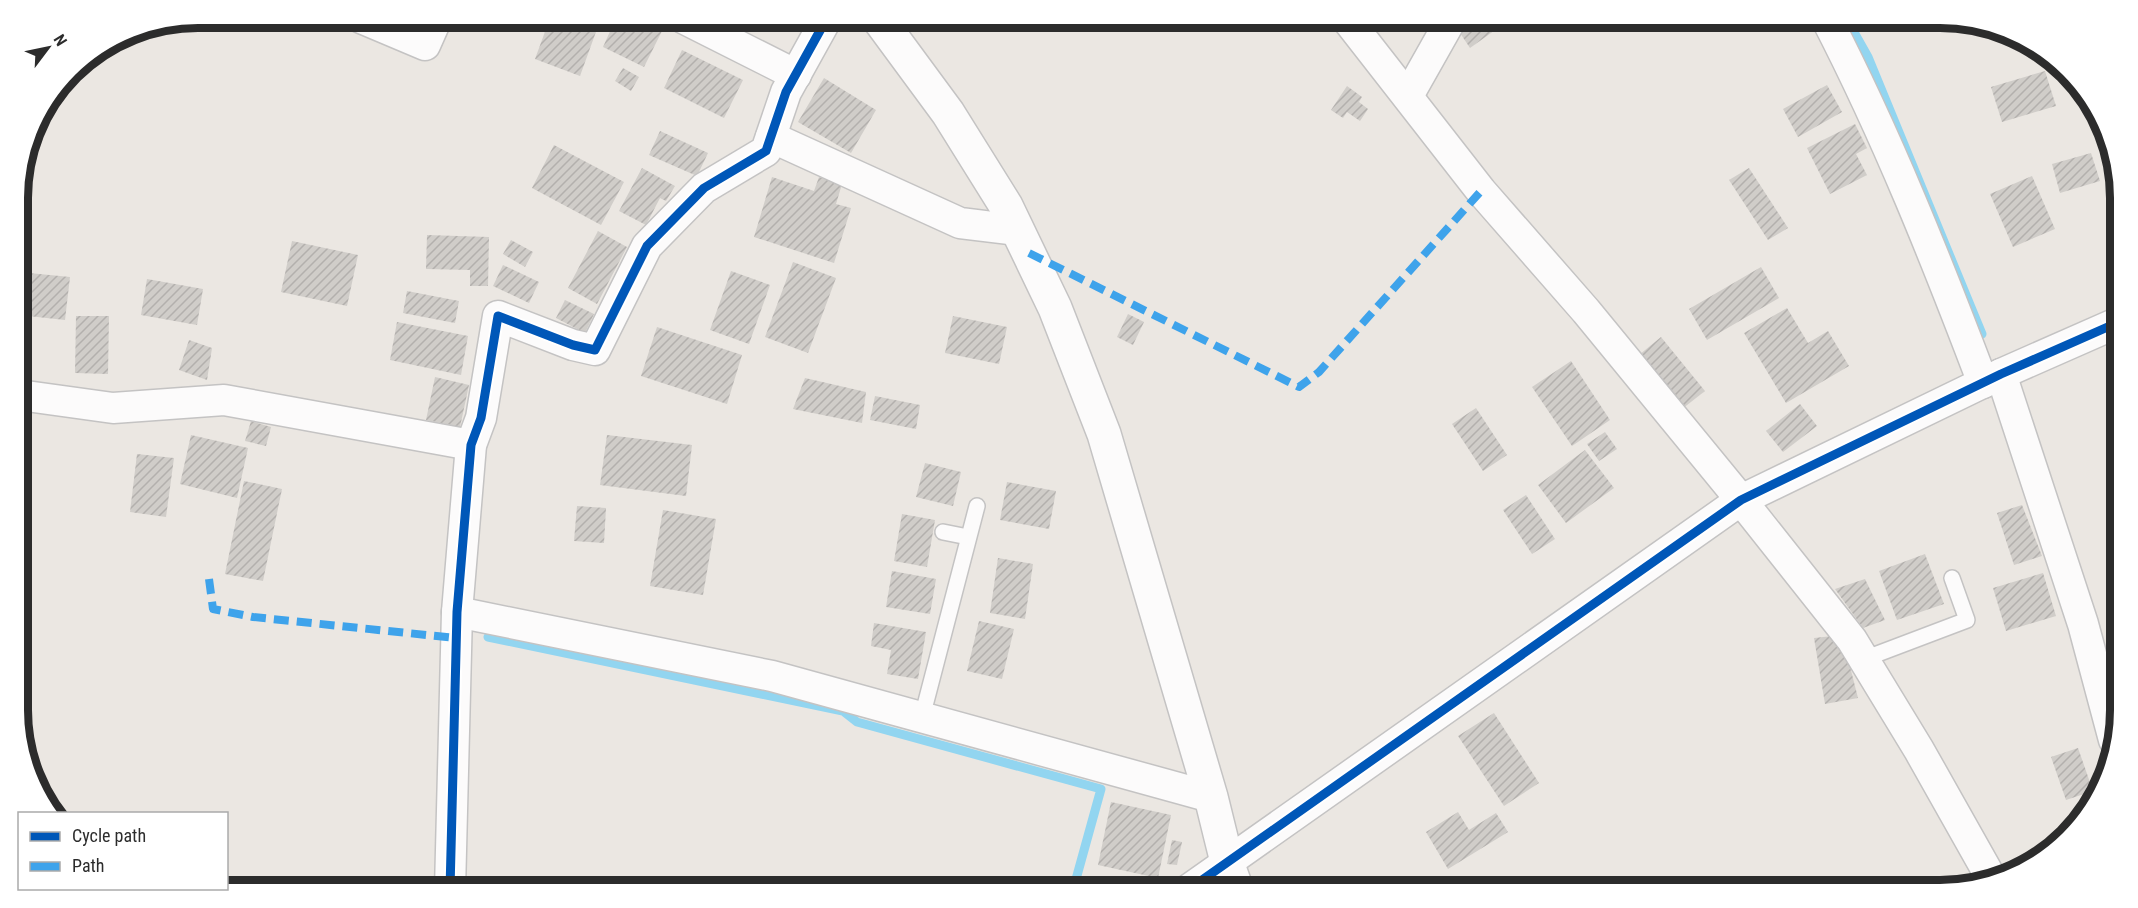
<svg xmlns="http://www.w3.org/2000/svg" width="2138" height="908" viewBox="0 0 2138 908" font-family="'Roboto Condensed',sans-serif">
	<defs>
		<pattern id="building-hatch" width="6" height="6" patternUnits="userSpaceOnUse" patternTransform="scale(1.5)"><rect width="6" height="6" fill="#d0cdc9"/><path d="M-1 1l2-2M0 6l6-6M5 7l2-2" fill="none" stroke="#b3b0ad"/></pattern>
	</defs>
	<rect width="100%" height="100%" fill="#ebe7e2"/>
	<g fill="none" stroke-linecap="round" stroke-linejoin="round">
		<g stroke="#92d5f0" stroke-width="9">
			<path d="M1846,18l22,39 114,277"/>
			<path d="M488,637l355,74 14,11 244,67 -28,101"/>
		</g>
	</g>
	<g fill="url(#building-hatch)">
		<path d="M550,18h13l8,3 1,-3h29l-21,58 -45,-17z"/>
		<path d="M616,18h19l27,13 -18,36 -41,-20z"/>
		<path d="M1462,18h40l3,5 -35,25 -14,-21z"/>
		<path d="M682,50l61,30 -19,38 -60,-30z"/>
		<path d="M623,68l16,9 -8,14 -16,-10z"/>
		<path d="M2045,71l11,35 -54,16 -11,-35z"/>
		<path d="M824,78l52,32 -25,43 -53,-31z"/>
		<path d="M1827,85l15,27 -44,25 -15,-28z"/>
		<path d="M1347,86l15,11 -3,5 9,7 -8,12 -13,-9 -4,6 -12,-8z"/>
		<path d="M1855,124l12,24 -11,6 11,21 -37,19 -23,-46z"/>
		<path d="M660,131l48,22 -11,23 -48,-21z"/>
		<path d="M554,145l70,37 -23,43 -69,-37z"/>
		<path d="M2091,153l9,28 -40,12 -8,-29z"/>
		<path d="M642,168l33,18 -9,15 -6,-3 -14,27 -27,-14z"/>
		<path d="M1749,168l39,60 -20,12 -39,-60z"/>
		<path d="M2032,176l23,53 -42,18 -23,-53z"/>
		<path d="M772,177l42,14 5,-14 23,7 -6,20 15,4 -17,55 -80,-26z"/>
		<path d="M598,231l29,16 -30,57 -29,-16z"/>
		<path d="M427,235l62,2 -1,49h-18v-16l-44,-1z"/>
		<path d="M511,240l22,12 -8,15 -22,-13z"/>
		<path d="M292,241l66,14 -11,51 -66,-14z"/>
		<path d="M793,262l43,16 -28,75 -43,-16z"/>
		<path d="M503,265l36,17 -10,21 -36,-17z"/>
		<path d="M1761,267l18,31 -72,42 -18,-31z"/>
		<path d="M731,271l39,14 -21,59 -39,-14z"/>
		<path d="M19,272l51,5 -5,43 -46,-5z"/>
		<path d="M147,279l56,10 -6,36 -56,-10z"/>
		<path d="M407,291l52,10 -4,22 -52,-10z"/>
		<path d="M565,300l29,14 -9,19 -29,-15z"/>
		<path d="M1787,308l21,35 20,-12 21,35 -63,37 -42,-70z"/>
		<path d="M1128,314l16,8 -11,23 -16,-8z"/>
		<path d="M76,316h33l-1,58 -33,-1z"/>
		<path d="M953,316l54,11 -8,37 -54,-11z"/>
		<path d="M397,322l71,14 -7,39 -71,-15z"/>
		<path d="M657,327l85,28 -15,49 -86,-28z"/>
		<path d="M1661,337l44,54 -23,18 -43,-54z"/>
		<path d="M189,340l23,8 -5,32 -28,-10z"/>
		<path d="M1571,361l39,59 -38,26 -40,-59z"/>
		<path d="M435,377l34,8 -9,42 -34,-7z"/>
		<path d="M805,378l61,14 -4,31 -69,-14z"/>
		<path d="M875,396l45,9 -4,24 -46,-9z"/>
		<path d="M1800,404l17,22 -34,26 -17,-21z"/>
		<path d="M1476,408l31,47 -24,16 -31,-47z"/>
		<path d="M251,421l20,6 -5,19 -21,-5z"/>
		<path d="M1605,432l12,17 -18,12 -12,-17z"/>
		<path d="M191,435l57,13 -11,50 -57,-14z"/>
		<path d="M607,435l85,10 -6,51 -86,-11z"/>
		<path d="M1585,450l29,38 -48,35 -28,-38z"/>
		<path d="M137,454l37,4 -8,59 -36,-5z"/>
		<path d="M925,463l36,9 -8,34 -37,-9z"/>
		<path d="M244,481l38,8 -19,92 -38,-7z"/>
		<path d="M1007,482l49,9 -7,38 -49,-9z"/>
		<path d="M1526,495l29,44 -23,15 -29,-44z"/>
		<path d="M2022,505l20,51 -28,9 -17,-52z"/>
		<path d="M577,506l29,2 -2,35 -30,-2z"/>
		<path d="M663,510l53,9 -13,76 -53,-9z"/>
		<path d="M902,514l33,6 -8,47 -33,-6z"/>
		<path d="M1925,554l19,50 -47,16 -18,-49z"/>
		<path d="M998,558l35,6 -8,55 -35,-6z"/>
		<path d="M892,571l44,8 -6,35 -44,-7z"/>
		<path d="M2043,573l13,43 -50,15 -13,-43z"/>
		<path d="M1865,579l20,41 -22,8 -28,-39z"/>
		<path d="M979,621l35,8 -12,50 -35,-8z"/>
		<path d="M874,623l52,9 -8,47 -31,-5 4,-24 -20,-4z"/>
		<path d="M1842,635l16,63 -33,6 -11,-66z"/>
		<path d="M1494,713l45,70 -35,23 -46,-70z"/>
		<path d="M2078,748l15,43 -27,9 -15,-43z"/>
		<path d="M1111,802l60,13 -13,63 -60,-13z"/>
		<path d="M1458,812l11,18 27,-17 12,19 -60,37 -22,-37z"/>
		<path d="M1172,840l10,2 -5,23 -10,-1z"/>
		<path d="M2035,857l1,4 -28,9 -1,-2z"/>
	</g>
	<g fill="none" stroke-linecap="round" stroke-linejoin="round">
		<defs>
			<g id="lane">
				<path d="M943,532l25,5"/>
				<path d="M1864,659l103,-39 -15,-42"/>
				<path d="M922,717l55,-211"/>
			</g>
			<g id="street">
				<path d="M361,18l64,27 12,-27"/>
				<path d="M683,18l113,57"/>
				<path d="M1346,18l135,173 105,120 155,189 111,140 67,110 71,126"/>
				<path d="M1826,18c61,118 110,241 157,365"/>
				<path d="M1408,96l44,-78"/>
				<path d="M771,137l189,86 58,7"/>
				<path d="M2001,374l82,250 31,116"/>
				<path d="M19,395l94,13 111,-8 247,45"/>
				<path d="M457,612l315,64 439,121"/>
				<path d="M450,890l7,-278 14,-167 10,-27 17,-102 75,29 22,5 52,-104 57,-58 62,-37 20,-59 41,-74"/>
				<path d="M1188,890l553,-390 260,-126 118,-52"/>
			</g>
			<path id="secondary" d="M878,18l70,95 58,93 49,102 49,126 107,363 16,65 10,28"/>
		</defs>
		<use href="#lane" stroke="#c4c3c3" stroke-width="18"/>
		<use href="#street" stroke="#c4c3c3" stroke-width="33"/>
		<use href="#secondary" stroke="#c4c3c3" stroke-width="36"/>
		<use href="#lane" stroke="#fcfbfb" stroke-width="15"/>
		<use href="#street" stroke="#fcfbfb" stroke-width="30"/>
		<use href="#secondary" stroke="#fcfbfb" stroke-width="33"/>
		<g stroke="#3ea3eb" stroke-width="8" stroke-dasharray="15 8" stroke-linecap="butt">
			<path d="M1029,253l270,134 20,-15 162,-181"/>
			<path d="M209,579l4,30 40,8 203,21"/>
		</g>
		<defs>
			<g id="cycleway">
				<path d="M450,890l7,-278 14,-167 10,-27 17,-102 75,29 22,5 52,-104 57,-58 62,-37 20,-59 41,-74"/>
				<path d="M1188,890l553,-390 260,-126 118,-52"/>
			</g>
		</defs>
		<use href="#cycleway" stroke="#fff" stroke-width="13"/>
		<use href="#cycleway" stroke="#0057b8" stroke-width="9"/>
	</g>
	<path d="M0 0H2138V908H0ZM198 28H1940A170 170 0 0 1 2110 198V710A170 170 0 0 1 1940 880H198A170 170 0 0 1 28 710V198A170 170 0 0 1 198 28Z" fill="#fff" fill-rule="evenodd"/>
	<path fill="none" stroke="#2c2c2c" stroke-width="8" d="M198 28H1940A170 170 0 0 1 2110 198V710A170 170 0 0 1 1940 880H198A170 170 0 0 1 28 710V198A170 170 0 0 1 198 28Z"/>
	<rect x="18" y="812" width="210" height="78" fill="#ffffff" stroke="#ababab" stroke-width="1.5"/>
	<rect x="30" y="832" width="30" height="9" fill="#0057b8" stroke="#ababab" stroke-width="1.5"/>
	<text x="72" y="842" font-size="18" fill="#2c2c2c">Cycle path</text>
	<rect x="30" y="862" width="30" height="9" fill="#3ea3eb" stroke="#ababab" stroke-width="1.5"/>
	<text x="72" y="872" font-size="18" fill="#2c2c2c">Path</text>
	<g transform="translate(48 48) rotate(58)" stroke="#ffffff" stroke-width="4.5" paint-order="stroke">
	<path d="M0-4.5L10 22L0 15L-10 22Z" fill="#2c2c2c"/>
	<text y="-9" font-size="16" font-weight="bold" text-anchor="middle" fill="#2c2c2c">N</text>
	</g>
</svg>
